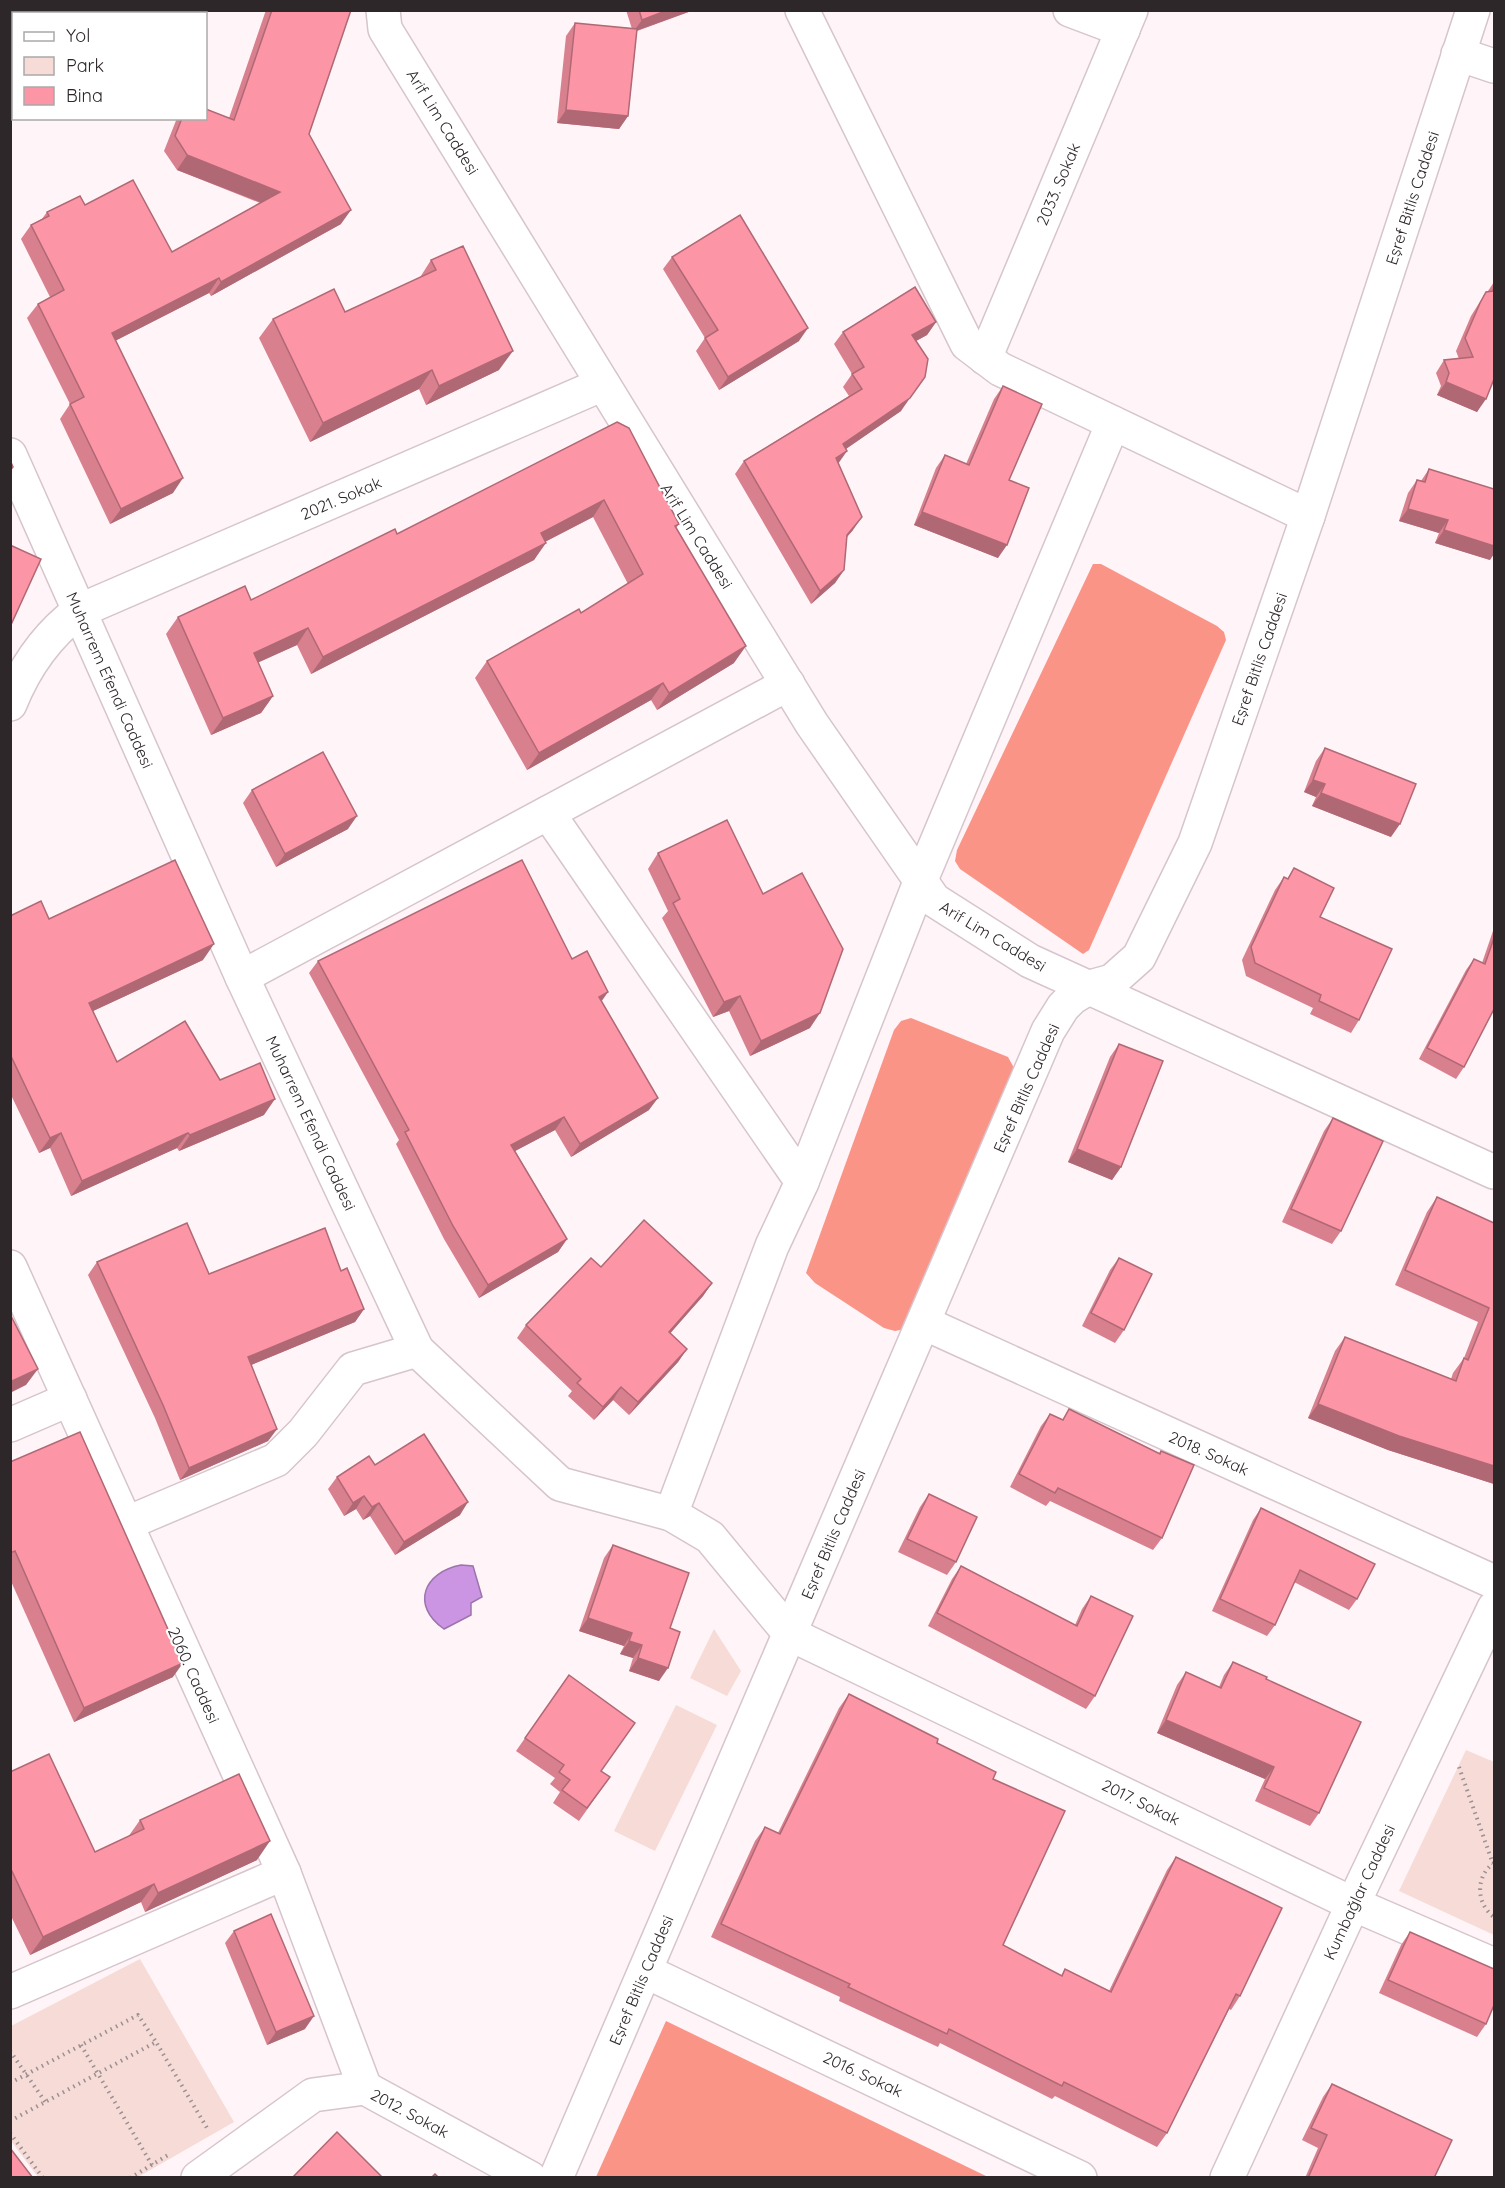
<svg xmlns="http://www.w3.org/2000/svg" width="1505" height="2188" viewBox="0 0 1505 2188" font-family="Quicksand,sans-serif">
	<rect width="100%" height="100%" fill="#fff4f8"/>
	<g fill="#f7dbd6">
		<path d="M714,1629l27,42 -14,25 -37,-18z"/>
		<path d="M676,1705l41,20 -62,126 -41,-20z"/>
		<path d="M1466,1750l28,12v173l-95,-44z"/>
		<path d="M140,1959l94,163 -96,55h-100l-27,-36v-115z"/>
	</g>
	<g fill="#f99487">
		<path d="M1093,564h8l116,62 7,6 2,8 -137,310 -6,4 -123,-85 -5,-8 2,-11z"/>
		<path d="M911,1018l97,39 6,11 -3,11 -106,250 -10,2 -11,-3 -69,-45 -9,-10 88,-243 7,-9z"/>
		<path d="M666,2021l322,156h-392z"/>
	</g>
	<path fill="#cb95e4" stroke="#9c74ac" stroke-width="1.5" d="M461,1565l12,1 9,31 -11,6v12l-27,14c-34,-24 -20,-57 17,-64z"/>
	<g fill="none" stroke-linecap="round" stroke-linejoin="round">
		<defs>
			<g id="minor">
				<path d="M383,10l2,19 427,695 122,176 96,61 464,211"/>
				<path d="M802,10l165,334 33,25 308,147"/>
				<path d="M1070,10l53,20"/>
				<path d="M1458,54l36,12"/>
				<path d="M985,358l146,-348"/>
				<path d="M10,455l232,522 175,373 143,134 111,30 39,23 80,97 563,270 141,61"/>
				<path d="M10,704c15,-38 37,-69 69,-93l524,-227"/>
				<path d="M548,813l254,369 -30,64 -101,268"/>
				<path d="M242,977l546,-293"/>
				<path d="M802,1182l118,-300 193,-459"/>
				<path d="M10,1267l274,606 81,215"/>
				<path d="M924,1323l570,259"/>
				<path d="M10,1425l60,-26"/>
				<path d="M125,1524l151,-64 27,-27 50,-64 64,-19"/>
				<path d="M645,1971l435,207"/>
				<path d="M10,1992l274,-119"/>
				<path d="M198,2178l115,-83 52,-7 165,90"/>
				<path d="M556,2178l492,-1147 15,-24 9,-9 18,-11 22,-6 27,-24 56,-114 113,-327 165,-506"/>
			</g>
			<path id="major" d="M1227,2178l126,-274 141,-296"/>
		</defs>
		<use href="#minor" stroke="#d6c5cc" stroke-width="36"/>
		<use href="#major" stroke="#d6c5cc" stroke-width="36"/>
		<g stroke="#999093" stroke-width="4" stroke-dasharray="1.5 4.5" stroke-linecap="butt">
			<path d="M1459,1767l34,97"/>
			<path d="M1494,1863c-19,13 -18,41 0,54"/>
			<path d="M81,2045l71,120"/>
			<path d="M10,2051l36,52"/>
			<path d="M10,2083l128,-68 18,27"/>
			<path d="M10,2121l146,-79 51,86"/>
			<path d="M10,2133l33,45"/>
			<path d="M130,2178l38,-23"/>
		</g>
		<use href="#minor" stroke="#fff" stroke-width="33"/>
		<use href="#major" stroke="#fff" stroke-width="33"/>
	</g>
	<g fill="#d9808f">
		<path d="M90,10h84l-1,4h-84z"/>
		<path d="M266,10h85l-42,124 32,90 -130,72 -2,-3 -94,48 58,152 -63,31 -50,-105 10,-15 -43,-86 11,-14 12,-7 -29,-58 10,-14 11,-6 5,-7 38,-7 87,47 88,-49 -83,-33 -13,-19 13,-33h52z"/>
		<path d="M626,10h68l-57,21 -9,85 -9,13 -62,-6 9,-87 9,-13 57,6z"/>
		<path d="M672,257l127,84 -80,49 -23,-39 9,-13 -42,-69z"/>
		<path d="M431,260l68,110 -73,35 -7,-16 -109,53 -51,-104 14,-19 72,-7 74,-33z"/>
		<path d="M1494,282v97l-17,33 -40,-17 4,-9 -5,-13 8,-13 15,-1 -3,-8 15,-35 15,-24 2,-1z"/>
		<path d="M936,322l-9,13 -11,6 -15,70 -55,38 -8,14 15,67 -6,7 -3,33 -9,13 -24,21 -76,-130 9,-13 105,-65 -6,-9 9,-13 -18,-30 9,-12z"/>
		<path d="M1003,386l6,94 -11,78 -84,-33 22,-57 9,-13 21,9 28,-65z"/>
		<path d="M617,422l62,102 -3,4 58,135 -77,47 -6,-10 -124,70 -52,-92 12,-17 94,-48 47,-29 -35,-67 -48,25 -11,18 -223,114 -14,-29 -39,17 15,34 -12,17 -50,22 -45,-101 12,-17 73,-17 146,-66z"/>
		<path d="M1429,469l61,91 -55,-17 4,-10 -40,-12 9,-28 9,-13 4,1z"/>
		<path d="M1325,748l66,89 -79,-31 4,-9 -12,-5 12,-31z"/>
		<path d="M252,790l96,39 -72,38 -33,-64z"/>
		<path d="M658,853l152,175 -60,28 -21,-45 -16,6 -51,-99 6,-7 -20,-42z"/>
		<path d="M1294,868l26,49 39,103 -8,13 -41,-19 3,-6 -67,-32 -4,-16 33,-70 9,-13 3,2z"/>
		<path d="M10,916l39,3 154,41 -110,51 24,51 103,18 44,35 -85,36 -2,-3 -106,48 -21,-48 -11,5 -29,-60z"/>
		<path d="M1494,928v81l-30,58 -8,12 -37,-20 47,-89 8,-11 8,4z"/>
		<path d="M572,959l77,151 -78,47 -16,-27 -40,21 52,88 -9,13 -79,46 -35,-59 -48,-95 3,-4 -90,-167 9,-12z"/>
		<path d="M1119,1044l2,123 -9,13 -44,-18 42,-105z"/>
		<path d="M1333,1118l8,113 -9,13 -50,-22 42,-91z"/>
		<path d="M1437,1197l57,26v261l-106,-34 -80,-32 27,-67 10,-14 106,42 2,-6 11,-15 14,-36 -83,-37 32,-73z"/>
		<path d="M1119,1258l5,72 -9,13 -33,-17 28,-56z"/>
		<path d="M97,1262l112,12 155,35 -9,13 -104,43 26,64 -9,12 -88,39 -25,-62 -67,-143z"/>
		<path d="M601,1267l111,16 -9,13 -33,37 17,16 -9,13 -49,53 -16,-15 -19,20 -26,-24 4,-5 -55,-53 9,-13z"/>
		<path d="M1069,1409l90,44 2,-2 1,87 -9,12 -103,-49 -4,5 -36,-19 31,-61 9,-12 12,6z"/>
		<path d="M10,1462l163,215 -99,45 -64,-143z"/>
		<path d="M375,1465l85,50 -65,40 -25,-39 -7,4 -7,-11 -12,7 -16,-27 9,-12z"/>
		<path d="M929,1494l27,68 -9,13 -49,-23 22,-45z"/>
		<path d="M1261,1508l96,91 -8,11 -55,-28 -19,43 -8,11 -55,-25 41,-91z"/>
		<path d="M613,1545l57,83 -11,53 -30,-10 4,-13 -13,-4 4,-8 -45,-15 25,-73z"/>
		<path d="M961,1566l114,59 7,-16 9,-13 4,100 -9,13 -158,-83 24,-47z"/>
		<path d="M1233,1662l33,17 53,134 -9,13 -55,-25 10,-22 -108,-46 20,-48 9,-13 33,15 5,-12z"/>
		<path d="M569,1675l32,96 9,6 -31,44 -26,-18 7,-11 -10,-8 5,-6 -39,-27z"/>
		<path d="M849,1694l88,49 56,36 10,166 58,31 4,-7 44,22 58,-121 9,-13 64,139 -9,14 -2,-1 -62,124 -10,14 -102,-51 -3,3 -112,-56 -2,4 -99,-46 1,-4 -129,-60 44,-96 10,-14 13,6 61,-125z"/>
		<path d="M10,1772l85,80 33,-15 12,-17 117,40 -112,52 -4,-10 -111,53 -20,-41z"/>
		<path d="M234,1931l71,98 -38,16 -42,-102z"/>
		<path d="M1410,1932l76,92 -9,13 -98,-44 22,-48z"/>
		<path d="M1332,2084l102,94h-129l13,-30 -16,-8 21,-43z"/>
	</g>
	<g fill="#b06874">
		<path d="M668,10h26l-61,22 9,-12z"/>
		<path d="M566,110l62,6 -9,13 -62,-6z"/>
		<path d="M187,155l93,37 -10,14 -93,-36z"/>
		<path d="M351,210l-10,14 -130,72 10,-14z"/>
		<path d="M219,278l-10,15 -108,55 11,-15z"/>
		<path d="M936,322l-9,13 -24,13 9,-13z"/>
		<path d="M808,328l-9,13 -80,49 9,-13z"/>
		<path d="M513,351l-14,19 -73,35 13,-19z"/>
		<path d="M432,370l-13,19 -109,53 13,-19z"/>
		<path d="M1446,382l40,17 -9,13 -40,-17z"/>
		<path d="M910,398l-9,13 -67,46 9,-13z"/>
		<path d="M847,451l-9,13 -2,-6z"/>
		<path d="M183,478l-10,15 -63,31 11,-15z"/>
		<path d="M604,500l-11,17 -64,33 12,-17z"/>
		<path d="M1408,509l40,11 -9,13 -40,-12z"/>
		<path d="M922,512l85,33 -9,13 -84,-33z"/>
		<path d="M862,517l-9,13 -15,17 9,-12z"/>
		<path d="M1444,530l50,16v8l-4,6 -55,-17z"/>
		<path d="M546,543l-12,17 -223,114 12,-17z"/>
		<path d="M844,570l-9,13 -24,21 9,-13z"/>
		<path d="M308,628l-11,17 -55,25 12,-17z"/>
		<path d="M746,646l-12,17 -77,47 12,-17z"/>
		<path d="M663,683l-12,17 -124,70 12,-17z"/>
		<path d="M273,696l-12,17 -50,22 12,-17z"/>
		<path d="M1313,780l12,4 -9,13 -12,-5z"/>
		<path d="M1321,793l79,31 -9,13 -79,-31z"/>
		<path d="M357,816l-9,13 -72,38 9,-13z"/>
		<path d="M214,944l-11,16 -125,58 11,-15z"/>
		<path d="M608,992l-9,13v-8z"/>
		<path d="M740,996l-11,15 -16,6 11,-15z"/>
		<path d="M820,1013l-10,15 -60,28 11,-15z"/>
		<path d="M658,1098l-9,12 -78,47 9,-13z"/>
		<path d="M275,1099l-11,16 -85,36 11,-16z"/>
		<path d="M564,1117l-9,13 -53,28 9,-13z"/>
		<path d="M61,1133l-11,15 -11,5 11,-15z"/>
		<path d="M188,1133l-11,15 -106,48 11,-15z"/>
		<path d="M1077,1149l44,18 -9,13 -44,-18z"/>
		<path d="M567,1239l-9,13 -79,46 9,-13z"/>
		<path d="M712,1283l-9,13 -43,49 9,-13z"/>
		<path d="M364,1309l-9,13 -116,48 9,-13z"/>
		<path d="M687,1349l-9,13 -49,53 9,-13z"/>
		<path d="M38,1369l-12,16 -16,8v-11z"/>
		<path d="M621,1387l-8,13 -19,20 9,-13z"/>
		<path d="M1318,1404l176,62v18l-106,-34 -80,-32z"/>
		<path d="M277,1429l-9,12 -88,39 9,-12z"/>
		<path d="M364,1496l-8,13 -12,7 9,-13z"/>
		<path d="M468,1502l-8,13 -65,40 9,-13z"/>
		<path d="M379,1503l-9,13 -7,4 9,-13z"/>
		<path d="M588,1618l44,15 -8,13 -45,-15z"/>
		<path d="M629,1641l13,4 -9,13 -13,-4z"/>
		<path d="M638,1658l30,10 -9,13 -30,-10z"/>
		<path d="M183,1663l-10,14 -99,45 10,-14z"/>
		<path d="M1166,1720l108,47 -9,12 -108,-46z"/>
		<path d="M270,1841l-13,19 -112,52 13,-19z"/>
		<path d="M154,1884l-13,18 -111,53 13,-18z"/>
		<path d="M314,2016l-9,13 -38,16 9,-13z"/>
	</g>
	<g fill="#fc95a6" stroke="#b06874" stroke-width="1.5">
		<path d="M94,10h80l-1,4h-80z"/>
		<path d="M272,10h79l-42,124 42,76 -130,72 -2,-4 -107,55 71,145 -62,31 -51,-105 14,-7 -46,-93 26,-14 -33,-65 18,-9 -2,-4 33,-16 5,9 48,-25 39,72 108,-60 -93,-37 -12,-19 7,-18h24v-9l28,11z"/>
		<path d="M639,10h29l-26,10z"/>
		<path d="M575,23l62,6 -9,87 -62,-6z"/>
		<path d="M740,215l68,113 -80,49 -23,-39 13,-8 -46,-73z"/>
		<path d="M463,246l50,105 -74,35 -7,-16 -109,53 -50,-104 61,-30 11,23 91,-42 -5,-10z"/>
		<path d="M1494,286v93l-8,20 -40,-17 3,-9 -5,-13 29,-3 -8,-19 15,-35 6,-11 7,-1z"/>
		<path d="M915,287l21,35 -24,13 16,24 -3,18 -15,21 -67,46 4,7 -11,7 26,59 -15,18 -3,35 -24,21 -76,-130 118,-72 -10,-15 12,-7 -21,-35z"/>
		<path d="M1003,386l39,18 -33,76 20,8 -22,57 -85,-33 23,-57 24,10z"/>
		<path d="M617,422l12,6 50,96 -4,2 71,120 -77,47 -6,-10 -124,70 -52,-92 92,-52 2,4 62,-39 -39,-74 -63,33 5,10 -223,114 -15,-29 -54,25 19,43 -50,22 -45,-101 67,-31 6,14 144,-71 2,5z"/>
		<path d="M10,460l3,7 -3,4z"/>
		<path d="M1429,469l65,20v57l-50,-16 4,-10 -40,-11 9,-29 8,2z"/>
		<path d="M10,545l31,14 -31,68z"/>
		<path d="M1325,748l91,36 -16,40 -79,-31 4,-9 -12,-4z"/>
		<path d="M323,752l34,64 -72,38 -33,-64z"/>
		<path d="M727,820l36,74 39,-21 41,76 -23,64 -59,28 -21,-45 -16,6 -51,-99 7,-4 -22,-46z"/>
		<path d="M175,860l39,84 -125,59 28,59 68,-41 35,59 40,-17 15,36 -85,36 -2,-2 -106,48 -21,-48 -11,5 -40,-84v-138l31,-15 8,18z"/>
		<path d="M522,860l50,99 15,-8 21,41 -9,5 59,101 -78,46 -16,-27 -53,28 56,94 -79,46 -35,-59 -48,-94 4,-2 -91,-169z"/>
		<path d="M1294,868l40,20 -14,29 72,32 -33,71 -40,-19 2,-6 -66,-32 -4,-16 33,-70 4,2z"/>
		<path d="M1494,938v71l-30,58 -37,-19 47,-89 11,5z"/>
		<path d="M1119,1044l44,17 -42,106 -44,-18z"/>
		<path d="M1333,1118l50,23 -42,90 -50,-22z"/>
		<path d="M1437,1197l57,26v243l-95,-30 -81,-32 27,-67 111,44 8,-23 4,2 21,-52 -84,-38z"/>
		<path d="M644,1220l68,63 -43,49 18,17 -49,53 -17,-15 -18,20 -26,-24 4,-4 -55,-54 65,-67 10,9z"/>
		<path d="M187,1223l22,51 116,-46 16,43 6,-3 17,41 -116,48 29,72 -88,39 -26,-63 -66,-143z"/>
		<path d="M1119,1258l33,16 -28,56 -33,-17z"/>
		<path d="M10,1314l28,55 -28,13z"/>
		<path d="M1069,1409l91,45 1,-3 33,14 -32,73 -104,-50 -3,5 -36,-19 31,-60 13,6z"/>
		<path d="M80,1432l103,231 -99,45 -69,-157 -5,2v-91z"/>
		<path d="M424,1434l44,68 -64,40 -25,-39 -7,4 -8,-11 -11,7 -16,-26 32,-21 6,9z"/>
		<path d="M929,1494l48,23 -21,45 -49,-23z"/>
		<path d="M1261,1508l114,56 -18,35 -57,-29 -25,55 -55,-26z"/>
		<path d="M613,1545l76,28 -19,55 10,4 -12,36 -30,-10 4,-13 -13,-4 3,-8 -44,-15z"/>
		<path d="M961,1566l116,60 14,-30 42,20 -38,80 -158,-83z"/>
		<path d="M1233,1662l34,15 -1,2 95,43 -42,91 -55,-25 10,-21 -108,-47 20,-48 35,16z"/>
		<path d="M569,1675l66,48 -34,48 9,6 -23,31 -25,-18 8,-10 -11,-8 5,-7 -39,-27z"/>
		<path d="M849,1694l89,45 -1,4 59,29 -3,7 72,32 -62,134 59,31 3,-7 46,23 65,-135 106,51 -42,88 -4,-2 -69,139 -103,-51 -2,4 -113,-57 -2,5 -99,-47 2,-3 -129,-60 44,-97 15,7z"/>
		<path d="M49,1754l46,98 49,-23 -4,-9 99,-46 31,67 -112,52 -4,-9 -111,53 -33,-70v-95z"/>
		<path d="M271,1914l43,102 -38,16 -42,-101z"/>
		<path d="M1410,1932l84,37v36l-8,19 -98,-44z"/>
		<path d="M1332,2084l120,56 -18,38h-126l19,-43 -16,-7z"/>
		<path d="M337,2132l46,46h-91z"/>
		<path d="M10,2148l23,30h-23z"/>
		<path d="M435,2174l4,4h-8z"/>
	</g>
	<g text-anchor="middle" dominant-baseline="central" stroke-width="4.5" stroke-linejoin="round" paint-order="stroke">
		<g font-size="16" fill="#2d2729" stroke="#fff">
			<text transform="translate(443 122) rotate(58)">Arif Lim Caddesi</text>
			<text transform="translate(1058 184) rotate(-67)">2033. Sokak</text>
			<text transform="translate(1412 198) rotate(-72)">Eşref Bitlis Caddesi</text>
			<text transform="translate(341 498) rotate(-23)">2021. Sokak</text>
			<text transform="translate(697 536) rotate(58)">Arif Lim Caddesi</text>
			<text transform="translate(1259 659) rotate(-71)">Eşref Bitlis Caddesi</text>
			<text transform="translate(110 680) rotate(66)">Muharrem Efendi Caddesi</text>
			<text transform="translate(993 936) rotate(31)">Arif Lim Caddesi</text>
			<text transform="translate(1026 1088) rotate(-66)">Eşref Bitlis Caddesi</text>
			<text transform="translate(311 1123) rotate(65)">Muharrem Efendi Caddesi</text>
			<text transform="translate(1209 1453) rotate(24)">2018. Sokak</text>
			<text transform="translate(833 1534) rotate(-67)">Eşref Bitlis Caddesi</text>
			<text transform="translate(194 1675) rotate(66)">2060. Caddesi</text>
			<text transform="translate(1141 1802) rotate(26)">2017. Sokak</text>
			<text transform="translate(1359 1892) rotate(-65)">Kumbağlar Caddesi</text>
			<text transform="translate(641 1980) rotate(-67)">Eşref Bitlis Caddesi</text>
			<text transform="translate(863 2074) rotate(25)">2016. Sokak</text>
			<text transform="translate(410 2113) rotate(28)">2012. Sokak</text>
		</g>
	</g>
	<rect width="1505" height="2188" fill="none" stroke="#2d2729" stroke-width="24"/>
	<rect x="12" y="12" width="195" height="108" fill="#ffffff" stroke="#aba9a9" stroke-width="1.5"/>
	<rect x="24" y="32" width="30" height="9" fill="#ffffff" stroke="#aba9a9" stroke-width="1.5"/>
	<text x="66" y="42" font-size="18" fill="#2d2729">Yol</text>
	<rect x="24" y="57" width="30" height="18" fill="#f7dbd6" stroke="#aba9a9" stroke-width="1.5"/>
	<text x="66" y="72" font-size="18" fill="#2d2729">Park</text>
	<rect x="24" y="87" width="30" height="18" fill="#fc95a6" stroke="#aba9a9" stroke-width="1.5"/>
	<text x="66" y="102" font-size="18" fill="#2d2729">Bina</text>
</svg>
